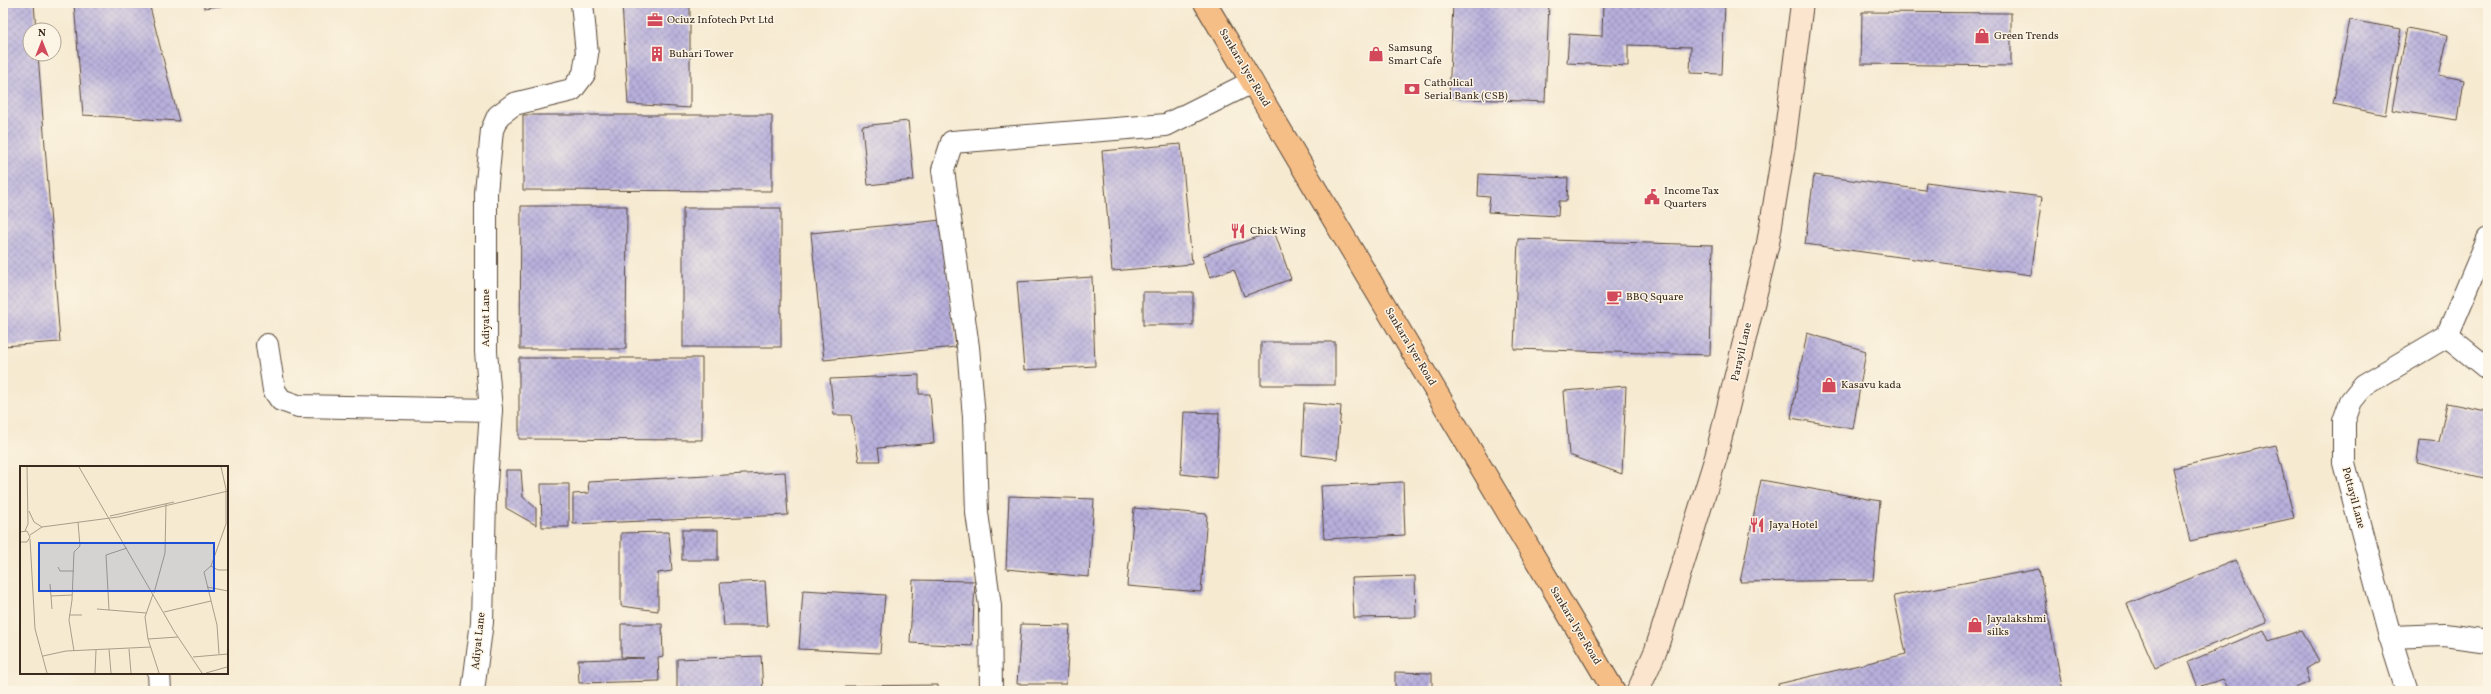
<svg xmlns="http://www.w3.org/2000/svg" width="2491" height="694" viewBox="0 0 2491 694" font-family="Vollkorn,serif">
	<defs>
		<pattern id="building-cross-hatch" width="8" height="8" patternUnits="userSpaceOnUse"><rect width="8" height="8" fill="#b8b0dd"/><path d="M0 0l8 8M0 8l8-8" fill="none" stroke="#978fb3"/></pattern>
	</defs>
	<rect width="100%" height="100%" fill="#fcf5e5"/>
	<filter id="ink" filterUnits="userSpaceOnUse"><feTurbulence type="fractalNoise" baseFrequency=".025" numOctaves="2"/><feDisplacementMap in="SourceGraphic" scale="8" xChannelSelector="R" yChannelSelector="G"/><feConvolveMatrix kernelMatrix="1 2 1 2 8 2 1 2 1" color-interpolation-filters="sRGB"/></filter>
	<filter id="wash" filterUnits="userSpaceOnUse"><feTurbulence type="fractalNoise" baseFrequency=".012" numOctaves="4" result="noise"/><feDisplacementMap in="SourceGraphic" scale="16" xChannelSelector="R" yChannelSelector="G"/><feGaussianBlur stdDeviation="0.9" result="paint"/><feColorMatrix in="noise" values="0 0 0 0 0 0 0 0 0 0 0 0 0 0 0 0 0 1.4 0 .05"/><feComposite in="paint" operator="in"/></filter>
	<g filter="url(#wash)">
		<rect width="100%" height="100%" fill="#f6ead1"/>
		<g id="blocks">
			<g fill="url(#building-cross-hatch)">
				<path d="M3,3h31l2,27h-6v24h8l22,288 -57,4z"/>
				<path d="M74,3h75l30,118 -96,-6z"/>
				<path d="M204,3h31v1l-31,4z"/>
				<path d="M622,3h68v105l-62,-4z"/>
				<path d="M1453,3h96l-4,99 -96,-4z"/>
				<path d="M1603,3h122l-3,71 -32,-1 1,-26 -63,-2v21l-61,-3 2,-29 33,2z"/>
				<path d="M1862,12l149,1v53l-150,-2z"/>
				<path d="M2350,20l51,9 -16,86 -52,-11z"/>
				<path d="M2407,28l41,8 -9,39 25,5 -6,40 -66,-10z"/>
				<path d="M523,115h249v76l-249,-1z"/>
				<path d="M908,121l6,59 -46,5 -6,-59z"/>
				<path d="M1181,144l11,120 -80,7 -10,-120z"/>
				<path d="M1479,174l89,4 -1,23h-8l-1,15 -70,-4 2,-15 -12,-1z"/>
				<path d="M1814,175l111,15 1,-8 116,15 -11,78 -226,-31z"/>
				<path d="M521,206h106l-1,143h-106z"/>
				<rect x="683" y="208" width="98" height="139"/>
				<path d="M942,220l14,127 -132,13 -13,-127z"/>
				<path d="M1274,231l17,48 -47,17 -10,-27 -24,8 -7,-21z"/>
				<path d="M1518,239l195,6 -3,110 -196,-6z"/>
				<path d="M1092,277l3,89 -71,4 -7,-88z"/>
				<rect x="1143" y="292" width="50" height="33"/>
				<path d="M1807,333l59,18 -13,78 -62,-11z"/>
				<rect x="1261" y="342" width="74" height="43"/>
				<path d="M519,358h183v82l-183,-1z"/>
				<path d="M919,375v19h11l4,49 -56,5 2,13h-21l-8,-46h-17l-4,-36z"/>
				<path d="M1626,386l-4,88 -53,-19 -5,-64z"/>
				<path d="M1304,403l37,3 -4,53 -35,-4z"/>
				<path d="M2447,403l39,8 2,68 -71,-17 3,-22 19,2z"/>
				<path d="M1184,412l35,1 -3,65 -35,-4z"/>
				<path d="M2276,445l18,73 -104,23 -17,-73z"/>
				<path d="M506,470h15l2,27 13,11v17l-30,-17z"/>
				<path d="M785,472l3,43 -215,9v-30l16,-1 -1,-11z"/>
				<path d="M1761,480l119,21 -7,79 -133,2z"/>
				<path d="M1403,482l2,53 -81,4 -3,-53z"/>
				<path d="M541,484h28v43h-27z"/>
				<path d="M1009,496l85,3 -5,78 -83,-8z"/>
				<path d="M1134,508l73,6 -6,78 -74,-6z"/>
				<rect x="682" y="530" width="36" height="30"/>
				<path d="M669,532l3,39 -14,2v38l-37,-5v-73z"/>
				<path d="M2236,560l31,62 -112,46 -28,-64z"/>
				<path d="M2039,569l24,122h-283l-2,-7 128,-30 -12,-58z"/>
				<path d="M1415,576l1,41 -62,1 -2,-40z"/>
				<path d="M913,580l62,1 -3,65 -62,-3z"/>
				<path d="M765,581l3,45h-44l-4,-43z"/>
				<path d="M803,590l82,5 -5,58 -81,-4z"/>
				<path d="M621,624h41l1,32 -5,1 1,24 -80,2 -1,-23 66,-2 -23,-1z"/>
				<path d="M1021,624l49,1 -4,59h-49z"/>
				<path d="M2264,630l5,11 33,-11 17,31 -13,8 4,13 -15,6 1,3h-66l-7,-12 -25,8 -10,-25z"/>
				<path d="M761,656l2,35h-86v-32z"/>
				<path d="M1395,672l37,1v18h-37z"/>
				<path d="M938,685v6h-92v-5z"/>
			</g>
		</g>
	</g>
	<g filter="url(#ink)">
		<use href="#blocks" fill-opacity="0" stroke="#574739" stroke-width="1"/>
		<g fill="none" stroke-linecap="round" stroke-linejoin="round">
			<defs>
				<g id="minor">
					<path d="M2447,336l41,33"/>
					<path d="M267,345l7,45 7,10 17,6 193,4"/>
					<path d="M2390,637l54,-2 44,6"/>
					<path d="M159,673l1,18"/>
					<path d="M473,691l9,-69 3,-123 6,-89 -5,-58v-159l6,-63 6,-14 16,-12 58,-14 12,-16 3,-20 -5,-51"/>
					<path d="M991,691l-1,-85 -13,-93 -3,-96 -6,-70 -25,-177 9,-28 214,-17 86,-43"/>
					<path d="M2407,691l-17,-54 -46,-174v-42l7,-20 13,-16 83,-49 41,-97"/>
				</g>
				<path id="secondary" d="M1638,691l18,-41 60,-193 52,-214 16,-97 18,-143"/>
				<path id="primary" d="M1205,3l409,688"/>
			</defs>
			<use href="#minor" stroke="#574739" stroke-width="24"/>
			<use href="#secondary" stroke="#574739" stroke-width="24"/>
			<use href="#primary" stroke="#574739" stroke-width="24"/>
			<use href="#minor" stroke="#fff" stroke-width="22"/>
			<use href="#secondary" stroke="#fbe5cf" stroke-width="22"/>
			<use href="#primary" stroke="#f6be87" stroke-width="22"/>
		</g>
	</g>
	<defs>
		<symbol id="office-bare" viewBox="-9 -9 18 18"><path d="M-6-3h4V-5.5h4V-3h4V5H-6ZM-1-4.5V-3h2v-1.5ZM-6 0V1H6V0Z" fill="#d1495b" stroke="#fcf5e5" stroke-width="2.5" paint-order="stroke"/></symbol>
		<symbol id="shop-bare" viewBox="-9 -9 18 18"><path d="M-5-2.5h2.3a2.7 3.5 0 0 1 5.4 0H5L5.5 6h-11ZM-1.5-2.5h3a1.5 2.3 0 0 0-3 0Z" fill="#d1495b" stroke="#fcf5e5" stroke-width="2.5" paint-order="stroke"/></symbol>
		<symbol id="building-bare" viewBox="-9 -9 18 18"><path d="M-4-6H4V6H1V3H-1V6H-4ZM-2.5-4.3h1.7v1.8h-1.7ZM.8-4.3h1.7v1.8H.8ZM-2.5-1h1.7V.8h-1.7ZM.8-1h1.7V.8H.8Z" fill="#d1495b" stroke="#fcf5e5" stroke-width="2.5" paint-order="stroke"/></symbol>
		<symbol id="bank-bare" viewBox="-9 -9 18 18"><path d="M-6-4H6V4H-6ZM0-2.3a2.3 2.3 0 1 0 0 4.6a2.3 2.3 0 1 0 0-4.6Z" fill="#d1495b" stroke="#fcf5e5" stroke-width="2.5" paint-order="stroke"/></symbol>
		<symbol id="civic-bare" viewBox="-9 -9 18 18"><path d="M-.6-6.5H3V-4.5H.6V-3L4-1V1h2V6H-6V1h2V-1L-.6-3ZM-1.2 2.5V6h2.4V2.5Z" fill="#d1495b" stroke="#fcf5e5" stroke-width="2.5" paint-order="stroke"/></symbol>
		<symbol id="restaurant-bare" viewBox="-9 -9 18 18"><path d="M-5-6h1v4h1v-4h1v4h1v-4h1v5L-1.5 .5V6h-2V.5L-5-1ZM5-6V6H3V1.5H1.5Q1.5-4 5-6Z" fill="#d1495b" stroke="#fcf5e5" stroke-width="2.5" paint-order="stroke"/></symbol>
		<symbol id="cafe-bare" viewBox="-9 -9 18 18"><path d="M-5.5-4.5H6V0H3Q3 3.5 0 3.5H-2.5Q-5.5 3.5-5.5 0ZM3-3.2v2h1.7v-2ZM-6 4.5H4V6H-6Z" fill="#d1495b" stroke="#fcf5e5" stroke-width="2.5" paint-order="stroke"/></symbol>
	</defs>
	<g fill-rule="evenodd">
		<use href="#office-bare" x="644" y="9" width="22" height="22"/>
		<use href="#shop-bare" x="1971" y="25" width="22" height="22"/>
		<use href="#building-bare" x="646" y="43" width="22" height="22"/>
		<use href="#shop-bare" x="1365" y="43" width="22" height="22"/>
		<use href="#bank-bare" x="1401" y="78" width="22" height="22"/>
		<use href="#civic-bare" x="1641" y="186" width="22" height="22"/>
		<use href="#restaurant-bare" x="1227" y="220" width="22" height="22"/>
		<use href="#cafe-bare" x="1603" y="286" width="22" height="22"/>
		<use href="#shop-bare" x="1818" y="374" width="22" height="22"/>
		<use href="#restaurant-bare" x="1746" y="514" width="22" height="22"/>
		<use href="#shop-bare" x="1964" y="614" width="22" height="22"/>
	</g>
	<g text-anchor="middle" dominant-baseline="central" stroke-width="3" stroke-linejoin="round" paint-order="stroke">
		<g font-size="11" fill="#3b2a1e" stroke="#fcf5e5" text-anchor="start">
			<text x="667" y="20">Ociuz Infotech Pvt Ltd</text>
			<text x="1994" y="36">Green Trends</text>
			<text x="1388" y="48">Samsung<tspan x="1388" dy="13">Smart Cafe</tspan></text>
			<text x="669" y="54">Buhari Tower</text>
			<text x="1424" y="83">Catholical<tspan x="1424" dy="13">Serial Bank (CSB)</tspan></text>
			<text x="1664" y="191">Income Tax<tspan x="1664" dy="13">Quarters</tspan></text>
			<text x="1250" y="231">Chick Wing</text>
			<text x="1626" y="297">BBQ Square</text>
			<text x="1841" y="385">Kasavu kada</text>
			<text x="1769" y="525">Jaya Hotel</text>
			<text x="1987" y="619">Jayalakshmi<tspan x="1987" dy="13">silks</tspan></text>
		</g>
		<g font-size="11" fill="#3b2a1e" stroke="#fcf5e5">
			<text transform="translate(1244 68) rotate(59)">Sankara Iyer Road</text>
			<text transform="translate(486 318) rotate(-90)">Adiyat Lane</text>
			<text transform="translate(1410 347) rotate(59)">Sankara Iyer Road</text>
			<text transform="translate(1742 352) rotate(-77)">Parayil Lane</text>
			<text transform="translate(2353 498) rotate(75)">Pottayil Lane</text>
			<text transform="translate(1575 626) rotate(59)">Sankara Iyer Road</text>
			<text transform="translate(479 641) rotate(-84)">Adiyat Lane</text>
		</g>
	</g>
	<g transform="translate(20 466)">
		<rect width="208" height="208" fill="#f6ead1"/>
		<path fill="none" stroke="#ab9d89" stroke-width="1" d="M59,1l95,164 28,42M9,45l5,11 8,5M90,50l64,-14M5,65l3,-7 -1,-57M0,66l7,-1 3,6 -3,5h-7M10,69l12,-8 76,-10 110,-26M10,73l5,90 12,44M191,100l7,4h10M38,101l2,4h14M30,118l1,12 21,-1M187,121l21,4M134,127l11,-40 1,-49M133,128l-8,23 3,22 11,34M31,130l1,13M77,143l49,4M89,144l-3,-55 21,-7M144,146l47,-11M49,149h13M128,173l30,-2M89,183l2,24M109,183l2,24M54,185l-5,-31 3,-20 2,-48 6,-6 -2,-24M199,188l-2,-29 -13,-53 7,-6 15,-42v-35l-5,-22M23,190l23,-5 85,-4M173,191l35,-3M75,207l1,-23M186,207l21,-6"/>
		<path fill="#1d4ed8" fill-opacity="0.15" stroke="#1d4ed8" stroke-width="2" d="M19,77h175v48h-175z"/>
		<rect width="208" height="208" fill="none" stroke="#3b2a1e" stroke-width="2"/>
	</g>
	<rect width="2491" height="694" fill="none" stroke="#fcf5e5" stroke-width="16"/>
	<g transform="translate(42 42)"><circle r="19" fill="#fcf5e5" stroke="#afa495"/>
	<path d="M0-3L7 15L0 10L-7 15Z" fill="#d1495b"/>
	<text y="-6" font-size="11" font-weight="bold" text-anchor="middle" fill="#3b2a1e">N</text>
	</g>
</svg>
